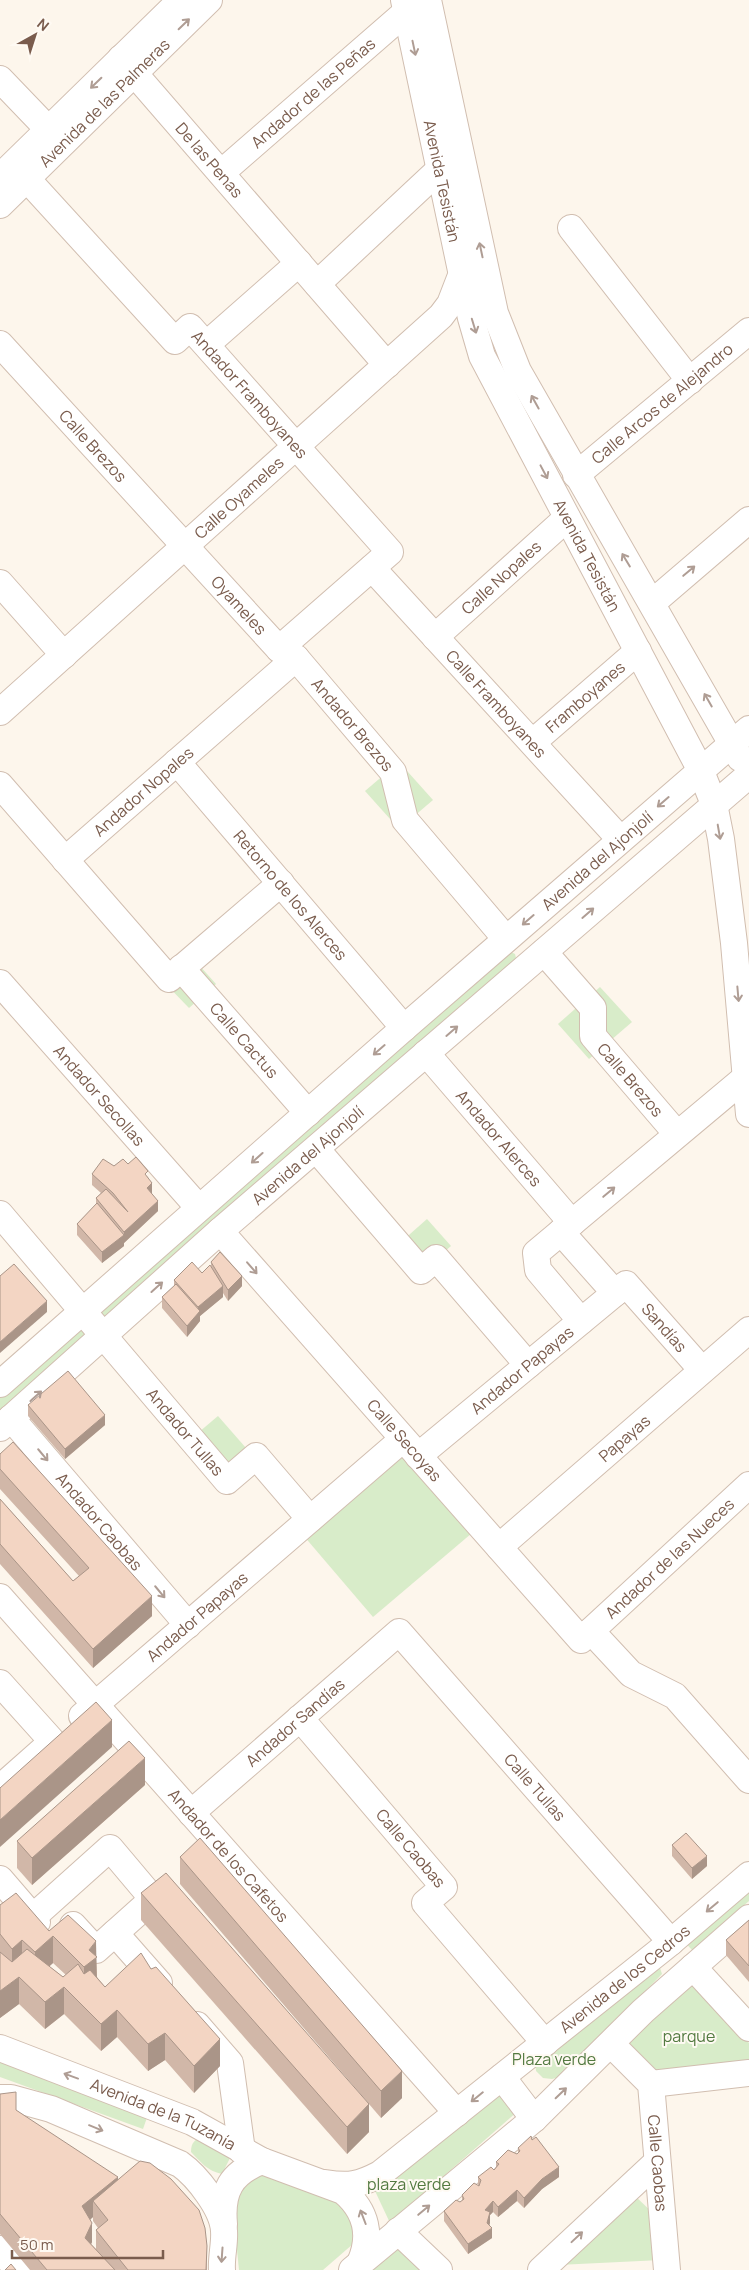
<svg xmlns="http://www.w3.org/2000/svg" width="749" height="2270" viewBox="0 0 749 2270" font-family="Manrope,sans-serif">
	<rect width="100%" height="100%" fill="#fdf6ec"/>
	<g fill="#d8ecc9">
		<path d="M399,762l34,38 -34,29 -34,-38z"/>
		<path d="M511,952l4,2 1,4 -3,5 -513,448v-17z"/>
		<path d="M190,955l26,29 -27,24 -27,-28z"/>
		<path d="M600,987l32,35 -43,37 -31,-35z"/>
		<path d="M427,1219l24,27 -36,31 -23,-27z"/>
		<path d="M218,1416l35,40 -26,23 -35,-41z"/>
		<path d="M416,1440l69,82 -112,95 -70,-82z"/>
		<path d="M749,1882v19l-57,49 -10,-11z"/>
		<path d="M660,1968l2,6 -99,102 -11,3 -9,-1 -7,-7 -1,-12z"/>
		<path d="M691,1980l58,63v26l-93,10 -33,-33z"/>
		<path d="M0,2052l151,54 -8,23 -143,-52z"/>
		<path d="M500,2083l19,27 -129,113 -15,-32z"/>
		<path d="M203,2135l29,19 -10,20c-15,-3 -21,-12 -31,-22 0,-10 4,-12 12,-17z"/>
		<path d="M260,2170l86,36 15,31 -38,33h-84l-6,-60 6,-29z"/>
		<path d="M634,2195l22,21 5,44 -103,5z"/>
		<path d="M399,2241l32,29h-66z"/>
	</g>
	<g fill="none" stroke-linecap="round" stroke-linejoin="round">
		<defs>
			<g id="minor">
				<path id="s1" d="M404,0l67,318 11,38 218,413 14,35 7,35 13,104 15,171"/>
				<path d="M428,0l67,313 23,58 222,387"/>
				<path id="s2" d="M121,58l266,307"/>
				<path d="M0,79l48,50"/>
				<path id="s3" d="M221,173l185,-161"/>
				<path d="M0,177l181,-177"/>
				<path id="s4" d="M27,179l148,162 15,-14 200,225 -111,97"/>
				<path id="s5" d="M0,205l209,-205"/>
				<path d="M571,228l119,153"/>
				<path d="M317,284l123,-115"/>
				<path id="s6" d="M0,344l279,305 17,9 97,114 12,48 101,119"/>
				<path d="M207,344l92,-81"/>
				<path id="s7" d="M576,475l173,-144"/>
				<path id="s8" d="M372,568l248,271"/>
				<path d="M0,583l64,72"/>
				<path d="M652,603l97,-83"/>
				<path id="s9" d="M435,637l132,-119"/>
				<path id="s10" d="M0,712l441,-396 9,-12 12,-31"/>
				<path id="s11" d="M533,742l105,-91"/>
				<path id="s12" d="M177,762l227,266"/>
				<path d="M0,785l169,194 112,-96"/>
				<path id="s13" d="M65,860l231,-202"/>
				<path id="s14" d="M544,952l49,56v28l84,98"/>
				<path id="s15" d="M181,968l127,145"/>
				<path id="s16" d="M0,983l199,225"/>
				<path id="s17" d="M426,1053l146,170"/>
				<path d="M317,1150l104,121 15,-13 92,107"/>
				<path id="s18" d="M0,1214l227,267 29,-25 54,63"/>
				<path id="s19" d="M220,1231l361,409 168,-155"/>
				<path d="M561,1232l54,61"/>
				<path d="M581,1321l-43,-51 -2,-17 209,-175"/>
				<path id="s20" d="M0,1384l404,-356 345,-299"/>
				<path id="s21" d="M11,1418l177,207"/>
				<path id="s22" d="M0,1428l220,-197 529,-456"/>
				<path id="s23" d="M418,1456l208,-172 76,86"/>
				<path id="s24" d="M499,1547l250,-217"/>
				<path id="s25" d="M0,1597l457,516"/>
				<path d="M591,1631l40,43 44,22 74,84"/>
				<path d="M0,1683l53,59"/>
				<path id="s26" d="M82,1716l321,-277"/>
				<path id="s27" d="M300,1718l144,169 -19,16 120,140"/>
				<path d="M0,1788l43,-38"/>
				<path id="s28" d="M191,1813l208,-181 272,310"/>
				<path d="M0,1879l37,43"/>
				<path d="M33,1917l77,-69 43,51 -57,51 -23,-25"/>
				<path d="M115,1933l44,50"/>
				<path d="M693,1967l56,61"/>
				<path d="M197,2025l33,38 12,88"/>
				<path id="s29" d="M611,2044l40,40 16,186"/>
				<path id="s30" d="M0,2048l192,74 70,39 81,30c24,20 29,45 17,72"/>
				<path d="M502,2077l32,42"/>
				<path d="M651,2084l98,-11"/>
				<path d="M0,2098h11l40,11 129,55c17,12 43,45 44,67 1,13 -3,26 -2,39"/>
				<path id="s31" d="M325,2183c24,4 34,2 55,-9l291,-232 78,-67"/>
				<path d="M224,2224c-3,-33 7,-51 38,-63"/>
				<path d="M398,2231l41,39"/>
				<path d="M0,2249l18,21"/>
				<path d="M352,2270l182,-151 109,-108 106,-93"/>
				<path d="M541,2270l116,-108"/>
			</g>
		</defs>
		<use href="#minor" stroke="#d1beb0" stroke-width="28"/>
		<use href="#minor" stroke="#fff" stroke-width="26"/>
	</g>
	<g fill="#d1b7a8" fill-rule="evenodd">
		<path d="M128,1164l20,13 4,16v1l6,17 -34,32v3l-22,17 -25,-28v-11l19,-19v-7l5,-5 -9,-8v-11l22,-8z"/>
		<path d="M211,1262l31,24 -14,15 -5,-8v4l-23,19v5l-13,16 -25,-29v-11l12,-11v-6l28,-7 9,-6z"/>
		<path d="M28,1405l77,20 -40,34 -37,-43z"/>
		<path d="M0,1454l152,162 -59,52 -93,-104v-65l73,82 6,-5 -79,-87z"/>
		<path d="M145,1785l-113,100 -15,-17v-27z"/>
		<path d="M672,1845l35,21 -15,13 -20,-23z"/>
		<path d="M180,1857l222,241 -21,20 -201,-234z"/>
		<path d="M141,1893l228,239 -22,22 -206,-234z"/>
		<path d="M0,1905l96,51 1,21 8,10 46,-18 69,97 -26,27 -29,-33 -17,11 -31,-34 -16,14 -37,-37 -19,15 -26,-25 -19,14zM53,1963l13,12 -3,2 -14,-11z"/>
		<path d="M749,1920v62l-23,-27v-15z"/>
		<path d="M0,2094l16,16 102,70 89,66v24h-177l-30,-36zM93,2217v4l5,7 -2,2v19l-5,-5 1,-2 -2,-22z"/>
		<path d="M518,2148l41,29 -17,12 -18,19 -7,-7 -19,16 -5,-5 -3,3 -1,10 3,13 -24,16 -24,-33v-10l16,-9 2,-1v-6l16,-9v-9l16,-7 2,-3v-5l21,-8 1,-1z"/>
	</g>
	<g fill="#aa9588">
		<path d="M152,1183v10l-5,6v-11z"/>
		<path d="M158,1201v10l-34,32v3l-22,17v-11l22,-17v-3z"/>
		<path d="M242,1276v10l-14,15v-11z"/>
		<path d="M223,1286v11l-23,19v5l-13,16v-11l11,-13v-6z"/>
		<path d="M47,1301v11l-47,41v-11z"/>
		<path d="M105,1415v10l-40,34v-10z"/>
		<path d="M152,1596v20l-59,52v-19z"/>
		<path d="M112,1720v27l-112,100v-27z"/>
		<path d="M145,1758v27l-113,100v-27z"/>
		<path d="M707,1856v10l-15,13v-11z"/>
		<path d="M53,1936v27l-18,17v-28z"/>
		<path d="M22,1940v27l-10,9v-27z"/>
		<path d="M96,1941l1,43 -13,10v-27l5,-17z"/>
		<path d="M19,1977v27l-19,14v-27z"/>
		<path d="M64,1987v27l-19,15v-27z"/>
		<path d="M117,2010v27l-16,14v-27z"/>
		<path d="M165,2033v27l-17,11v-27z"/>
		<path d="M220,2039v27l-26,27v-27z"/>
		<path d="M402,2071v27l-21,20v-27z"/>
		<path d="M369,2104v28l-22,22v-27z"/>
		<path d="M559,2167v10l-17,12 -18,19v-10l18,-19z"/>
		<path d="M118,2177v20l-25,4v16l-11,9v-20z"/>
		<path d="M517,2190v11l-19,16v-10z"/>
		<path d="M493,2201v11l-3,3v8l-2,8 4,-3v10l-24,16v-10l17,-34z"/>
		<path d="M92,2223v19l-7,16v-20z"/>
	</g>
	<g fill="#f3d5c3" stroke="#aa9588">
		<path d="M136,1157l12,14 -3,3 7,9 -5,5 11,13 -34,31 -28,-34 10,-9 22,23 -15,-19 -21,-19 11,-15 11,7 9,-7 5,5z"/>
		<path d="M97,1203l27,32 -22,17 -25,-28z"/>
		<path d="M220,1252l22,24 -14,14 -17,-28z"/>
		<path d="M192,1262l10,11 8,-8 13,21 -25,21 -24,-27z"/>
		<path d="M14,1264l33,37 -47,41v-66z"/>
		<path d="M176,1284l24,27 -13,15 -25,-29z"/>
		<path d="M68,1371l37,44 -40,34 -37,-44z"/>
		<path d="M13,1442l139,154 -59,53 -93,-105v-45l73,82 16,-13 -89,-99v-15z"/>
		<path d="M96,1702l16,18 -112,100v-32z"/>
		<path d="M129,1741l16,17 -113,100 -15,-17z"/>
		<path d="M686,1833l21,23 -15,12 -20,-23z"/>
		<path d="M200,1838l202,233 -21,20 -201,-234z"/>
		<path d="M166,1873l203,231 -22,23 -206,-234z"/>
		<path d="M16,1893l33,38 19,-16 28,26 -7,9 8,7 -13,10 -31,-31 -18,16 -13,-12 -10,9 -12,-15v-29z"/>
		<path d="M749,1920v46l-23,-26z"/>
		<path d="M27,1949l36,28 15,-13 6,10 6,-4 15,17 36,-34 10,16 5,-2 64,72 -26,27 -29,-33 -17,11 -31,-34 -16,14 -37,-37 -19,15 -26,-25 -19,14v-39l12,10z"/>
		<path d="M16,2092v18l102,67 -36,29 10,17 -7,15 30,32h-68l-47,-56v-120z"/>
		<path d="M531,2136l1,4 4,-3 23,30 -17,12 -18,19 -7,-8 -19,17 -5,-6 -8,9 5,2 -3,11 5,5 -24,16 -24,-33 12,-11 4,2 4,-3 -2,-4 12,-12 5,3 2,-6 -3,-3 13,-10 3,3 5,-6 -3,-2 12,-12 9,4 3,-3 -2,-3z"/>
		<path d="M140,2161l10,2 21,16 28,31 6,18 2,18 -1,24h-78l-32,-40 12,-10 -15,-19z"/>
		<path d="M11,2264l5,6h-11z"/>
	</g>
	<defs><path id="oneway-shaft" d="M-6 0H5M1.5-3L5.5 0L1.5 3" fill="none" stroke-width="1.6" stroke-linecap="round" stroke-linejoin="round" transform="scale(1.25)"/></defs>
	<g stroke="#af9d94">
		<use href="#oneway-shaft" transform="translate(184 24) rotate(-44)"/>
		<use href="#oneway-shaft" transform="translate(414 48) rotate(78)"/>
		<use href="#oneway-shaft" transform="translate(96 83) rotate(136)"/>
		<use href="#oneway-shaft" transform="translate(481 250) rotate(-102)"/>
		<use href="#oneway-shaft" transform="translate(474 326) rotate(73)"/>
		<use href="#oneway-shaft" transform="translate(535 402) rotate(-119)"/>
		<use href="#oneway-shaft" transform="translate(544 472) rotate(62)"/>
		<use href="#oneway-shaft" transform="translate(626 560) rotate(-121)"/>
		<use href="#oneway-shaft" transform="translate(689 571) rotate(-40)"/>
		<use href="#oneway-shaft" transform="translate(708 700) rotate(-120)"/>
		<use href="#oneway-shaft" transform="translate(663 802) rotate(139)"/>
		<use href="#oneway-shaft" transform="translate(719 832) rotate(80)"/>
		<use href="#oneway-shaft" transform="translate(588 913) rotate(-41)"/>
		<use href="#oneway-shaft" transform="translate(528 920) rotate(139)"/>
		<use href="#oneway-shaft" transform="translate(738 994) rotate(85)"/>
		<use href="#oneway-shaft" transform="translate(452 1031) rotate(-41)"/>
		<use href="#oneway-shaft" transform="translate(379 1050) rotate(139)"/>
		<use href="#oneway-shaft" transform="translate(257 1158) rotate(138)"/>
		<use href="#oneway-shaft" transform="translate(609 1192) rotate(-40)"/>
		<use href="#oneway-shaft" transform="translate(252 1268) rotate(49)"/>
		<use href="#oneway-shaft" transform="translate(157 1287) rotate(-42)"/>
		<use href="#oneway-shaft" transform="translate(36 1396) rotate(-42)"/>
		<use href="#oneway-shaft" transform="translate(43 1455) rotate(50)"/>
		<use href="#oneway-shaft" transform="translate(160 1592) rotate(50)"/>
		<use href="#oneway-shaft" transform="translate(712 1907) rotate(140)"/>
		<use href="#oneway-shaft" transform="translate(71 2076) rotate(-160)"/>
		<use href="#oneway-shaft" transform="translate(561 2093) rotate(-44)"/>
		<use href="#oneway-shaft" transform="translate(477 2097) rotate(141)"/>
		<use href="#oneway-shaft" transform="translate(96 2128) rotate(22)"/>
		<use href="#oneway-shaft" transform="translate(424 2210) rotate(-40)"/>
		<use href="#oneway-shaft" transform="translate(363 2217) rotate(-111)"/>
		<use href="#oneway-shaft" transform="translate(577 2237) rotate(-43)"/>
		<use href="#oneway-shaft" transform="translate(222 2255) rotate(94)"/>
	</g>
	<g text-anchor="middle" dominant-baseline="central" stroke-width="4" stroke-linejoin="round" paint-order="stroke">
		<g font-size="16" fill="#7a5c4d" stroke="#fffaf3">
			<text stroke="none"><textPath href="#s3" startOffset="122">Andador de las Peñas</textPath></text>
			<text stroke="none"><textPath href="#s5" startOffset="146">Avenida de las Palmeras</textPath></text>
			<text stroke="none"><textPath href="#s2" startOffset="135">De las Penas</textPath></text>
			<text stroke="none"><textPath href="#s1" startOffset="185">Avenida Tesistán</textPath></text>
			<text stroke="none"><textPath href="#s4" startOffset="330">Andador Framboyanes</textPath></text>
			<text stroke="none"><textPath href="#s7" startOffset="112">Calle Arcos de Alejandro</textPath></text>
			<text stroke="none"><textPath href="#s6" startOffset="138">Calle Brezos</textPath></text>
			<text stroke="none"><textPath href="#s10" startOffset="321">Calle Oyameles</textPath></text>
			<text stroke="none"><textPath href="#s1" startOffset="590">Avenida Tesistán</textPath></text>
			<text stroke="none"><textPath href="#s9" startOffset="89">Calle Nopales</textPath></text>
			<text stroke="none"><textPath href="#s6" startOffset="354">Oyameles</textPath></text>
			<text stroke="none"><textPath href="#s11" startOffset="69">Framboyanes</textPath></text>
			<text stroke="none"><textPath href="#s8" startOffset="184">Calle Framboyanes</textPath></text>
			<text stroke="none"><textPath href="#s6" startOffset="520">Andador Brezos</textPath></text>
			<text stroke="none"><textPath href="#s13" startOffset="104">Andador Nopales</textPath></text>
			<text stroke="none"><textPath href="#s20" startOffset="794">Avenida del Ajonjolí</textPath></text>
			<text stroke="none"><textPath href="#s12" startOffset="175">Retorno de los Alerces</textPath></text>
			<text stroke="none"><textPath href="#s15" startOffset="96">Calle Cactus</textPath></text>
			<text stroke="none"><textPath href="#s14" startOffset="160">Calle Brezos</textPath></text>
			<text stroke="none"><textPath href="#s16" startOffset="150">Andador Secollas</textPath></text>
			<text stroke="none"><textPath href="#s17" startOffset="112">Andador Alerces</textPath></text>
			<text stroke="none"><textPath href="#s22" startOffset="411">Avenida del Ajonjolí</textPath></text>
			<text stroke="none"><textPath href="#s23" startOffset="328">Sandías</textPath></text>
			<text stroke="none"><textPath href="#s23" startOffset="135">Andador Papayas</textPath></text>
			<text stroke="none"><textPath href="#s18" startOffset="286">Andador Tullas</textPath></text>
			<text stroke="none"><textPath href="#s24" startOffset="166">Papayas</textPath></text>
			<text stroke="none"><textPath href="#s19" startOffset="279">Calle Secoyas</textPath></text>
			<text stroke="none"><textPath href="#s21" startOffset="136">Andador Caobas</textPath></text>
			<text stroke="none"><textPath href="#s19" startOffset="666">Andador de las Nueces</textPath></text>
			<text stroke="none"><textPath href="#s26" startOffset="152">Andador Papayas</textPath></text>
			<text stroke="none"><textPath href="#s28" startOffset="138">Andador Sandías</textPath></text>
			<text stroke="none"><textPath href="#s28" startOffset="482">Calle Tullas</textPath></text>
			<text stroke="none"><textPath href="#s27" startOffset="171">Calle Caobas</textPath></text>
			<text stroke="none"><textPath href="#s25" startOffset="345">Andador de los Cafetos</textPath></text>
			<text stroke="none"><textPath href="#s31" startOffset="370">Avenida de los Cedros</textPath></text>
			<text stroke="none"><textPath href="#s30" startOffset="176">Avenida de la Tuzanía</textPath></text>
			<text stroke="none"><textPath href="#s29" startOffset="136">Calle Caobas</textPath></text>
		</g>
		<g font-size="16" fill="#537a41" stroke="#fffaf3">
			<text x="689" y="2036">parque</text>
			<text x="554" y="2059">Plaza verde</text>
			<text x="409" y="2184">plaza verde</text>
		</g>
	</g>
	<g transform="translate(35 35) rotate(39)" stroke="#fffaf3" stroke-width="4" paint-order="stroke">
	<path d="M0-4L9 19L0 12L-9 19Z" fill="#7a5c4d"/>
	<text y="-8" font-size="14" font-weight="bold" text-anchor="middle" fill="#7a5c4d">N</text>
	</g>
	<path d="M12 2250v8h151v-8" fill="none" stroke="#7a5c4d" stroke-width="2.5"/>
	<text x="20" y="2250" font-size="15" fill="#7a5c4d" stroke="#fffaf3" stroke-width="4" paint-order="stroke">50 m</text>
</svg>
